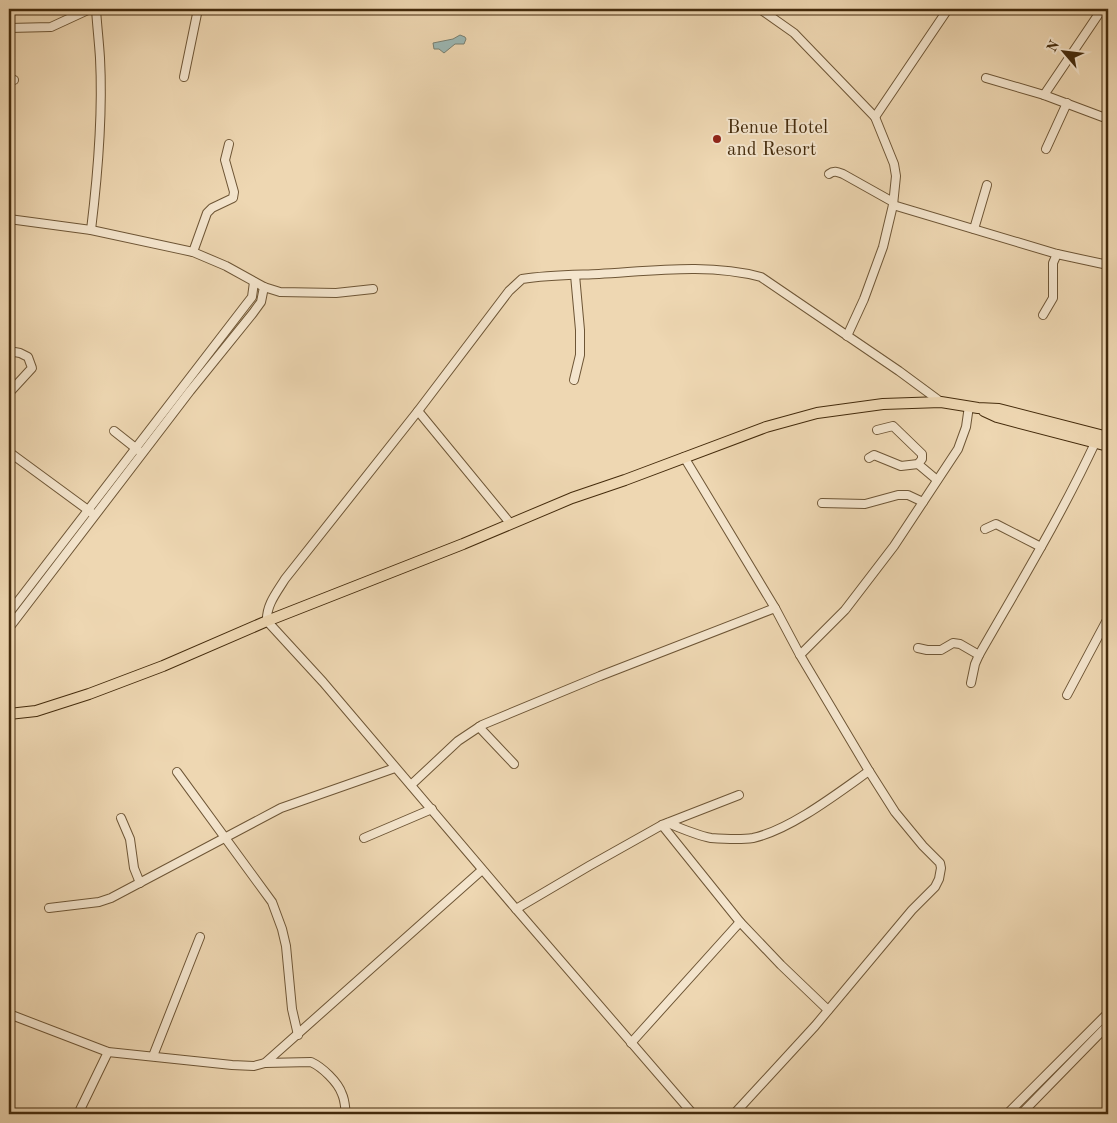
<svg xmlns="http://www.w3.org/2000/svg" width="1117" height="1123" viewBox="0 0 1117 1123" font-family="'Old Standard TT',serif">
	<rect width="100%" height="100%" fill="#eed7b2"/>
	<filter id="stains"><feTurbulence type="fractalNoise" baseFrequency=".004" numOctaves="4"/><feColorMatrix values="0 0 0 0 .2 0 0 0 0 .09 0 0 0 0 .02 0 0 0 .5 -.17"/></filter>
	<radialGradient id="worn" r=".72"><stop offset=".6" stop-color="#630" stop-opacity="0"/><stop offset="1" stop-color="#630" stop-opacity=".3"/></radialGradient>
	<path fill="#9cb8b4" stroke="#798071" d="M460,35l5,2 1,2 -2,5h-9l-11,9 -5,-4h-5l-1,-6 20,-4z"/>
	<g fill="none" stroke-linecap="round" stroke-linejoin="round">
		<defs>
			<g id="minor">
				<path d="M760,9l34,24 81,84 19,47 2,12 -3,29 -10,42 -19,52 -17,37"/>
				<path d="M9,28l42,-1 39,-18"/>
				<path d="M184,77l14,-68"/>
				<path d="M986,78l58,17 64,24"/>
				<path d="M9,80h5"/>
				<path d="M1044,95l58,-86"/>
				<path d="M875,117l73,-108"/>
				<path d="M1046,149l21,-46"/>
				<path d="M829,174c5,-4 9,-2 14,0l50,28"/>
				<path d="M893,205l164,49 51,11"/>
				<path d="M9,219l82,11 102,22 33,14 38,21 16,5 56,1 37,-4"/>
				<path d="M974,229l13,-44"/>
				<path d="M91,230c7,-57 12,-115 9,-172 -1,-16 -3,-33 -4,-49"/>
				<path d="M193,252l14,-39 5,-5 21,-10 1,-6 -9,-32 4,-16"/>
				<path d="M1043,315l10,-17v-35l4,-9"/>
				<path d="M9,351l11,2 8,4 4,11 -23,25"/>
				<path d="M574,380l6,-25v-25l-5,-55"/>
				<path d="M418,411l92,112"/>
				<path d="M114,431l24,19"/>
				<path d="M9,452l83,61"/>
				<path d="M684,457l91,151 25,47 69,116 26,41 28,34 17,17 1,5 -2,11 -4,8 -23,23 -97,116 -81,88"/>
				<path d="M869,458l5,-3 27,11 17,-2 4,-5v-5l-29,-28 -16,4"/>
				<path d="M918,464l19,16"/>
				<path d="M822,503l43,1 33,-9h10l15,7"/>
				<path d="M985,529l11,-5 45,23"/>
				<path d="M9,613l236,-307 7,-9 2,-15"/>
				<path d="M9,628l181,-237 63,-78 8,-11 3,-15"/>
				<path d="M918,648l9,2h14l12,-7 7,1 19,11"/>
				<path d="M800,655l45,-45 49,-64 64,-97 8,-22 3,-21"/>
				<path d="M971,683l4,-19 4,-9c40,-70 82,-139 116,-212"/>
				<path d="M1067,695l41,-77"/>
				<path d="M479,727l35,37"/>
				<path d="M177,772l95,130 10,27 4,17 6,63 6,26"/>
				<path d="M411,785l47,-44 24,-16 118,-49 175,-68"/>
				<path d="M121,818l9,21 4,29 6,15"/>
				<path d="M668,823c14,6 28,12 43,15 14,1 29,2 42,0 37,-8 85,-45 116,-67"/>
				<path d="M662,825l78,97 41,43 47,45"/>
				<path d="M364,838l68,-29"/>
				<path d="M49,908l50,-6 12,-4 170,-90 114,-40"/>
				<path d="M516,909l73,-43 73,-41 77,-30"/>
				<path d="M9,1014l99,38 124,13 22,1 11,-3 217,-193"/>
				<path d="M631,1043l109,-121"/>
				<path d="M153,1056l47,-119"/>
				<path d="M265,1063l46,-1c11,5 27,20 31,32 3,6 3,14 4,20"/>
				<path d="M78,1114l30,-62"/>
				<path d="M693,1114l-177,-205 -193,-227 -56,-61c-1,-16 10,-29 18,-42l133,-168 91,-120 13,-12c25,-4 52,-4 77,-5 53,-3 110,-11 162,3l138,94 42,31"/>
				<path d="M1007,1114l101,-101"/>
				<path d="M1021,1114l87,-89"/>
			</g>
			<g id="major">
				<path d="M984,411l13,6 111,29"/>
				<path d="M9,714l27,-3 53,-17 74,-28 104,-45 196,-77 109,-46 53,-18 141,-53 51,-14 66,-9 58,-2 37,6 21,1 109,28"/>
			</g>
		</defs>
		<use href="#minor" stroke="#6e5636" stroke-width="10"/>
		<use href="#major" stroke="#442b0c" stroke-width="12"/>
		<use href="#minor" stroke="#f4e5cd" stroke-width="8"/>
		<use href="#major" stroke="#eed7b2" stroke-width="10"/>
	</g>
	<circle fill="#8f2418" stroke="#f4e5cd" stroke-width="2" cx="717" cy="139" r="5"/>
	<g text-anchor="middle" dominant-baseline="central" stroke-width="4" stroke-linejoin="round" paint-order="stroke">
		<g font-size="19" fill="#442b0c" stroke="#f4e5cd" text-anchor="start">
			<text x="727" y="128">Benue Hotel<tspan x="727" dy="22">and Resort</tspan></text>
		</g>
	</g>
	<rect width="1117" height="1123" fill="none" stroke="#eed7b2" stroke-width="30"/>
	<rect x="10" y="10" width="1097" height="1103" fill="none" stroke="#442b0c" stroke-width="2.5"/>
	<rect x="15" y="15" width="1087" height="1093" fill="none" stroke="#442b0c"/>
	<g transform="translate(1064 52) rotate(298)" stroke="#f4e5cd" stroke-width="4" paint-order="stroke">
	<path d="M0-4L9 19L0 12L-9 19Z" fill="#442b0c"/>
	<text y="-8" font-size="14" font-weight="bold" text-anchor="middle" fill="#442b0c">N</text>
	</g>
	<rect width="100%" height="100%" filter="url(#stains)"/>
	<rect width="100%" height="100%" fill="url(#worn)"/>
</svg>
